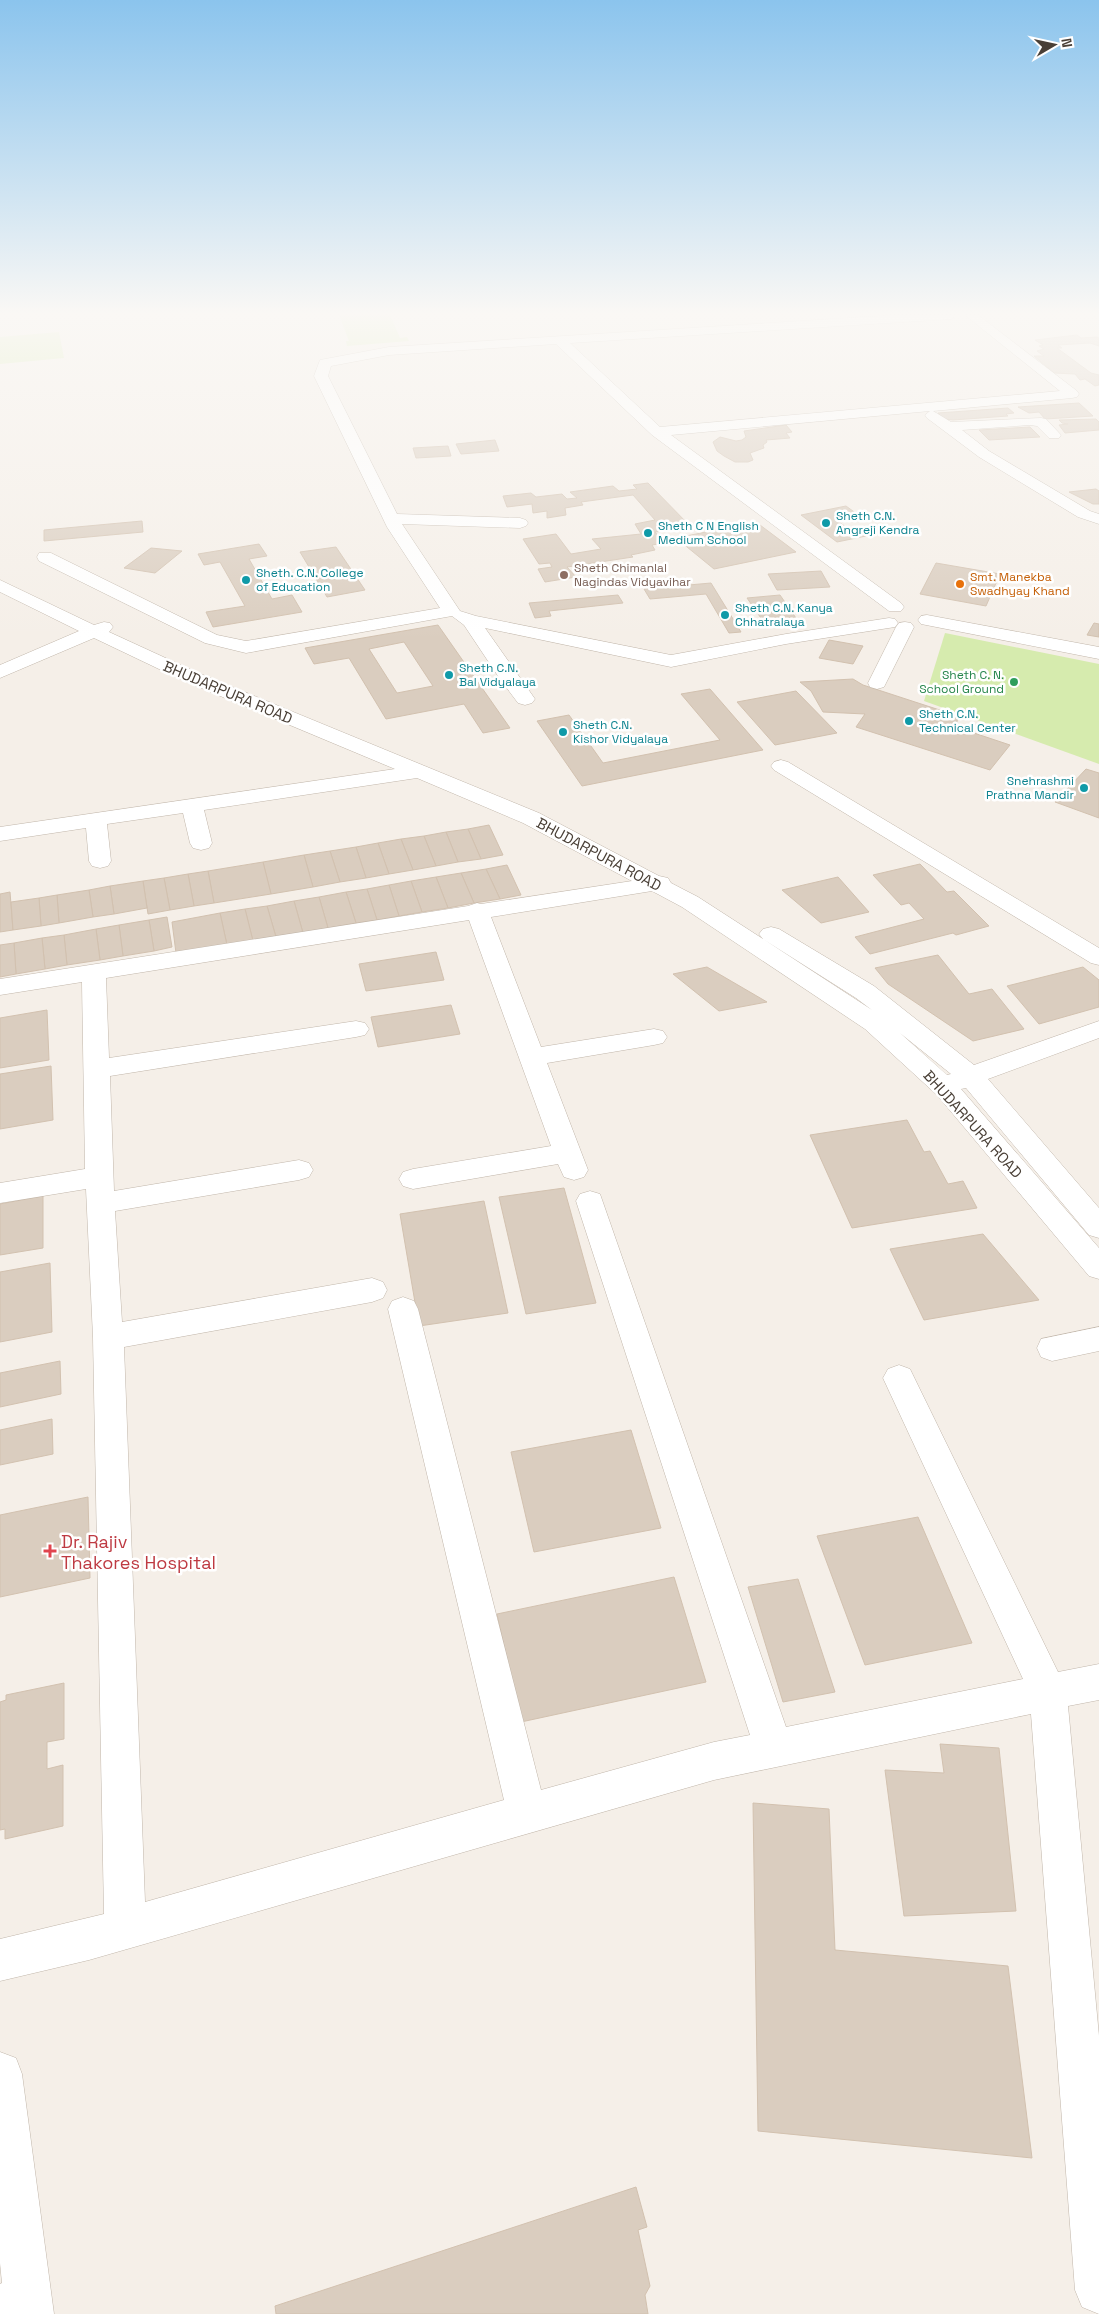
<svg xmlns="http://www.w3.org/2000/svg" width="1099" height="2314" viewBox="0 0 1099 2314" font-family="'Space Grotesk',sans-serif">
	<rect width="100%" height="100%" fill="#f5efe8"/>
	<g fill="#d6ebae">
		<path d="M339,315h51l10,23 7,-1 2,4 -62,5 -1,-5h3z"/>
		<path d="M59,332l5,26 -64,6v-27z"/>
		<path d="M945,633l154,31v100l-175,-63z"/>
	</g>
	<g fill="#dacdbf" stroke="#d2c1af" fill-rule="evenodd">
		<path d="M1077,335l4,3 16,-1 2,1v8l-9,-3 -32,2 4,3h-5l34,25 8,2v10l-4,1 -10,-7 -5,1 -5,-6 -21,-1 -20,-17h10l-7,-5 7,-2 -5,-3 4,-1 -8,-5z"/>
		<path d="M1079,403l14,13 -48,3 -6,-7 -10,1 -11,-6z"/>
		<path d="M1008,408l6,5 -8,1 2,2 -55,4 -9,-1 -6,-6z"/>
		<path d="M1096,419l3,3v8l-34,3 -6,-8 9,-1 -6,-1 -3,-3z"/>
		<path d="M786,425l6,7 -6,1 4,5 -24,2 1,2 -4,3 1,3 -14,5 3,7 -5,2h-13l-11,-6 -7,-5 -4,-9 7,-5 16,4 6,-1 4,-3 -2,-6z"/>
		<path d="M1030,427l10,10 -51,3 -10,-10z"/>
		<path d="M495,440l4,11 -38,3 -5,-10z"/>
		<path d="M448,446l3,10 -35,2 -3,-10z"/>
		<path d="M648,483l44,45 -37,4 9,11 -12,2 3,5 -24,5 2,2 -66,10 9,10 -31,5 -7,-13 14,-2 -2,-4 -11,1 -16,-25 33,-5 15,20 30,-5 -9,-10 49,-5 -6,-10 20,-4 -22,-25 -52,7 2,3 -18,3 1,7 -19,3v-7l-14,2 -1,-9 -25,3 -4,-11 28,-3 5,4 26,-3 5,5 10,-1 -7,-6 43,-6 6,5 18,-2 -4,-4z"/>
		<path d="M1096,489l3,2v13h-6l-24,-12z"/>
		<path d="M846,506l11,8 -23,4 17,13 6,-2 9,7 -29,6 -36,-27z"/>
		<path d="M142,521l1,11 -99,9v-11z"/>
		<path d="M756,522l40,30 -82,17 -38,-31z"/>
		<path d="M259,544l8,12 -18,3 23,40 20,-4 10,17 -89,15 -7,-15 39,-6 -25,-44 -16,3 -6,-11z"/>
		<path d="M336,547l29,43 -38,7 -27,-45z"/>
		<path d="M151,548l31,3 -27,22 -31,-5z"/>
		<path d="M936,563l64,11 -14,32 -66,-12z"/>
		<path d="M821,571l9,16 -53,3 -9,-16z"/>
		<path d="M711,583l30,49 -12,1 -23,-39 -56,5 -6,-10z"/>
		<path d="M618,595l5,8 -74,8 2,5 -16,2 -6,-15z"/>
		<path d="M780,595l18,26 -33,3 -18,-26z"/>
		<path d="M1094,623l5,1v13l-12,-2z"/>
		<path d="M438,625l72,103 -27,5 -19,-29 -78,15 -37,-61 -35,6 -9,-16zM404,642l29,44 -36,7 -28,-44z"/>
		<path d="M829,640l34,6 -10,18 -34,-6z"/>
		<path d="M853,679l10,6 95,31 -2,11 54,18 -20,25 -134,-43 9,-13 -42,-2 -12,-21 -11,-9z"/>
		<path d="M710,689l53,61 -181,36 -45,-65 32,-6 34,48 117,-23 -39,-46z"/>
		<path d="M796,691l41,42 -62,12 -38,-43z"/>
		<path d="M1086,769l13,4v45l-44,-16z"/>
		<path d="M489,825l14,30 -22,4 -13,-30z"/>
		<path d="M468,829l13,30 -23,3 -12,-30z"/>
		<path d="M446,832l12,30 -22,4 -12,-30z"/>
		<path d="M424,836l12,30 -23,4 -12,-31z"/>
		<path d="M401,839l12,31 -24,4 -11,-31z"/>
		<path d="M378,843l11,31 -23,4 -10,-31z"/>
		<path d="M356,847l10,31 -26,4 -10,-31z"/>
		<path d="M330,851l10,31 -27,5 -9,-32z"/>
		<path d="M304,855l9,32 -42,7 -8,-32z"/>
		<path d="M263,862l8,32 -57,9 -6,-32z"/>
		<path d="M920,864l27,28 7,-1 35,35 -33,9 -3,-2 -83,21 -15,-17 69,-18 -15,-16 -8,2 -28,-30z"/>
		<path d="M507,865l14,30 -21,4 -14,-30z"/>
		<path d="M486,869l14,30 -26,4 -13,-30z"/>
		<path d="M208,871l6,32 -20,3 -6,-32z"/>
		<path d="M461,873l13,30 -26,5 -12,-31z"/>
		<path d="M188,874l6,32 -24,4 -6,-32z"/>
		<path d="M436,877l12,31 -26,4 -11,-31z"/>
		<path d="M838,877l31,35 -48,11 -39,-33z"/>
		<path d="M164,878l6,32 -22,4 -5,-33z"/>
		<path d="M143,881l4,27 -33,6 -4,-28z"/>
		<path d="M411,881l11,31 -23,4 -10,-31z"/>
		<path d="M389,885l10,31 -22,4 -10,-31z"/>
		<path d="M110,886l4,28 -21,3 -4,-27z"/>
		<path d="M367,889l10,31 -21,3 -10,-31z"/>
		<path d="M89,890l4,27 -34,6 -2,-28z"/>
		<path d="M10,892l3,38 -13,2v-38z"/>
		<path d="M346,892l10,31 -28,5 -9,-31z"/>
		<path d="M57,895l2,28 -18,3 -2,-28z"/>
		<path d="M319,897l9,31 -25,5 -9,-32z"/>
		<path d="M39,898l2,28 -28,4 -2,-28z"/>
		<path d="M294,901l9,32 -27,4 -9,-31z"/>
		<path d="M267,906l9,31 -23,4 -8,-32z"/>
		<path d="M245,909l8,32 -26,4 -7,-32z"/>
		<path d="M220,913l7,32 -51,8 -4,-31z"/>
		<path d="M167,917l5,30 -18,4 -5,-31z"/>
		<path d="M149,920l5,31 -31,5 -4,-31z"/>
		<path d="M119,925l4,31 -23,4 -4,-31z"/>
		<path d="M96,929l4,31 -33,5 -3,-30z"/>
		<path d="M64,935l3,30 -22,4 -3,-31z"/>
		<path d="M42,938l3,31 -29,5 -2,-31z"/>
		<path d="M14,943l2,31 -16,3v-32z"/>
		<path d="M436,952l8,28 -78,11 -7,-27z"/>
		<path d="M938,955l31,39 23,-5 32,40 -51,12 -85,-57 -13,-16z"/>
		<path d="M707,967l60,35 -48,9 -46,-37z"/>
		<path d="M1083,967l16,13v27l-60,17 -32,-38z"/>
		<path d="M451,1005l9,29 -82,13 -7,-30z"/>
		<path d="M47,1010l2,50 -49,8v-50z"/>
		<path d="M51,1066l2,54 -53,9v-55z"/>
		<path d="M907,1120l17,32 6,-1 18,33 15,-3 14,27 -125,20 -42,-93z"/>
		<path d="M564,1188l32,115 -70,11 -27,-117z"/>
		<path d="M43,1196v52l-43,7v-51z"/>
		<path d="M484,1201l24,112 -89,13 -19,-112z"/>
		<path d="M983,1234l56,66 -115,20 -34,-71z"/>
		<path d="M50,1263l2,69 -52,10v-70z"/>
		<path d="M60,1361l1,33 -61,13v-34z"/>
		<path d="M52,1419l1,35 -53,11v-35z"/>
		<path d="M631,1430l30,98 -127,24 -23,-100z"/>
		<path d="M88,1497l2,81 -90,19v-82z"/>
		<path d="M918,1517l54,126 -107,22 -48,-129z"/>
		<path d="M674,1577l32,105 -185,40 -24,-108z"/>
		<path d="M798,1579l37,113 -52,10 -35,-115z"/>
		<path d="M64,1683v56l-17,3v27l16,-4v61l-58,13v-10l-5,1v-128l6,-2v-5z"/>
		<path d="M940,1744l59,4 17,163 -112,5 -19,-146 59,3z"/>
		<path d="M753,1803l76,6 6,141 173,16 24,192 -274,-27z"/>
		<path d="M636,2187l11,40 -9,3 12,56 -5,9 3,19h-372l-1,-8z"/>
	</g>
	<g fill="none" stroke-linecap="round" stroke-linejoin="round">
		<defs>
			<g id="minor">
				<path d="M897,315h60l-6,4 -381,24 90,84 400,-36 -95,-76h13l99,76 2,3 -2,3 -5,1 -139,13 18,11 90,-4 5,1 15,16 -2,3h-10l-12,-12 -7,-1 -68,5 27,21 101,60 9,3v10l-21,-7 -99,-60 -52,-39 -2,-3 5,-4 -259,24 230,168 3,4 -3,4h-12l-237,-176 -96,-91 -167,11 -58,11 -3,10 69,138 123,4 6,2 2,3 -2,3 -6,2 -118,-4 58,87 16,5 195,39 115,-21 103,-16 6,1 3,4 -3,4 -109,17 -115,23 -186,-39 50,71 -3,4 -7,2 -7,-2 -18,-24 -36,-54 -12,-9 -206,37 -41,-10 -166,-82 -2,-4 2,-4h12l166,82 29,6 194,-33 -53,-81 -73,-151 6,-16 69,-13z"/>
				<path d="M0,580l94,45 10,-3 6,1 3,4 -4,5 87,40 343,141 120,63 9,2 3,5 27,14 65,42 -4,-5 4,-5 8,-2 8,2 95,57 100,79 125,-44v17l-111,41 111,129v30l-10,-3 -123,-147 -5,1 138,159v31l-10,-3 -152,-181 -72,-66 -183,-122 -30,-16 -161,26 50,130 113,-18 9,2 4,6 -4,6 -9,2 -107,18 41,107 -4,7 -10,3 -10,-3 -6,-13 -145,25 -10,-3 -4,-7 4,-7 10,-3 138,-23 -82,-226 -363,58 3,80 247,-37 9,2 4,6 -4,6 -9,2 -246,39 4,115 185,-31 10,3 4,7 -4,7 -10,3 -184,31 7,111 250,-44 11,4 4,8 -4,8 -11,4 -248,45 21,555 359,-102 -116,-491 4,-8 11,-4 11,4 4,8 123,481 173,-48 36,-7 -174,-534 4,-7 10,-3 10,3 186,533 237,-48 -140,-301 5,-9 11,-4 11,4 148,303 41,-8v36l-31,6 31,330v278l-17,-7 -7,-17 -44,-576 -317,66 -625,180 -89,21v-42l104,-25 -11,-577 -7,-148 -86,14v-20l85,-14 -3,-187 -82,13v-16l468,-73 9,-3 4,1 151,-23 -109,-58 -106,-45 -213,32 8,33 -3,5 -8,2 -8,-2 -3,-5 -7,-30 -76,11 4,37 -3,5 -8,2 -8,-2 -3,-5 -3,-33 -86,13v-14l395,-58 -213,-89 -88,-42 -94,40v-13l79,-34 -79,-39zM763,939l93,59 16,12zM900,1033l51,41 -4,1z"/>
				<path d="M927,615l172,32v12l-178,-35 -3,-4 3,-4z"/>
				<path d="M905,622l6,1 3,4 -30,60 -7,2 -7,-2 -2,-4 28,-56 3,-4z"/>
				<path d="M781,760l7,2 311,186v17l-8,-2 -317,-193 -3,-4 3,-4z"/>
				<path d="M1099,1327v24l-47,10 -11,-4 -4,-9 4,-9z"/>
				<path d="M0,2052l16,6 6,16 32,240h-54v-30l2,-1 -2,-20z"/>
			</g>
		</defs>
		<use href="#minor" stroke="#c1b6aa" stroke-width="1"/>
		<use href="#minor" fill="#fff" fill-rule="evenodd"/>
	</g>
	<linearGradient id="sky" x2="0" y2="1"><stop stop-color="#8bc4ed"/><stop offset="0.49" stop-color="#faf8f5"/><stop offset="1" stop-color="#faf8f5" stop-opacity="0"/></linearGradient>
	<rect width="1099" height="639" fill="url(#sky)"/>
	<g fill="#0f9aa8" stroke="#fff" stroke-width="2">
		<circle cx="826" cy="523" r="5"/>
		<circle cx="648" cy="533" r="5"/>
		<circle cx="246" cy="580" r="5"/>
		<circle cx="725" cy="615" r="5"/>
		<circle cx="449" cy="675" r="5"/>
		<circle cx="909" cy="721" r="5"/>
		<circle cx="563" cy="732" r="5"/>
		<circle cx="1084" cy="788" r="5"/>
	</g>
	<circle fill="#8d6e63" stroke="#fff" stroke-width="2" cx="564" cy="575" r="5"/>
	<circle fill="#e8710a" stroke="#fff" stroke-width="2" cx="960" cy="584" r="5"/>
	<circle fill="#2e9e5b" stroke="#fff" stroke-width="2" cx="1014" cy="682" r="5"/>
	<path fill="#e0444e" stroke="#fff" stroke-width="2" d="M47.5 1543.5h5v5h5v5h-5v5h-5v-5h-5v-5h5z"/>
	<g text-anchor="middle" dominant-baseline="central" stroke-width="5" stroke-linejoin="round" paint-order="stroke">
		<g font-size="12" fill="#0d838f" stroke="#fff" text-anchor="start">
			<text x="836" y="516">Sheth C.N.<tspan x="836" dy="14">Angreji Kendra</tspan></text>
			<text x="658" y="526">Sheth C N English<tspan x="658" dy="14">Medium School</tspan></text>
			<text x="256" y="573">Sheth. C.N. College<tspan x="256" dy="14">of Education</tspan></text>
			<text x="735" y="608">Sheth C.N. Kanya<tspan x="735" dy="14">Chhatralaya</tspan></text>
			<text x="459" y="668">Sheth C.N.<tspan x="459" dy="14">Bal Vidyalaya</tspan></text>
			<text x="919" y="714">Sheth C.N.<tspan x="919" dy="14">Technical Center</tspan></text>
			<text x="573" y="725">Sheth C.N.<tspan x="573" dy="14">Kishor Vidyalaya</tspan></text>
			<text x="1074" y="781" text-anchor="end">Snehrashmi<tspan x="1074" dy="14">Prathna Mandir</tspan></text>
		</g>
		<g font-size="12" fill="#785e54" stroke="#fff" text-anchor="start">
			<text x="574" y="568">Sheth Chimanlal<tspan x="574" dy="14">Nagindas Vidyavihar</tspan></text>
		</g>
		<g font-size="12" fill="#c56008" stroke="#fff" text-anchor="start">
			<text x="970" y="577">Smt. Manekba<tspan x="970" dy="14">Swadhyay Khand</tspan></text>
		</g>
		<g font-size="12" fill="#27864d" stroke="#fff" text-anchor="end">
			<text x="1004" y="675">Sheth C. N.<tspan x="1004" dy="14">School Ground</tspan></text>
		</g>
		<g font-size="15" fill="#493f36" stroke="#fff">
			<text transform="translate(228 692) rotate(23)">BHUDARPURA ROAD</text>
			<text transform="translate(599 854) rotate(28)">BHUDARPURA ROAD</text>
			<text transform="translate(973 1124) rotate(48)">BHUDARPURA ROAD</text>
		</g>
		<g font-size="18" fill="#be3a42" stroke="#fff" text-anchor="start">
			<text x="61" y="1541">Dr. Rajiv<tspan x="61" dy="21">Thakores Hospital</tspan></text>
		</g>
	</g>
	<g transform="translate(1054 45) rotate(81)" stroke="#ffffff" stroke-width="4" paint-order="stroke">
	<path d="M0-4L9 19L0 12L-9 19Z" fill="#493f36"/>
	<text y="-8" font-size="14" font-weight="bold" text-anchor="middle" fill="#493f36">N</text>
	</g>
</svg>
